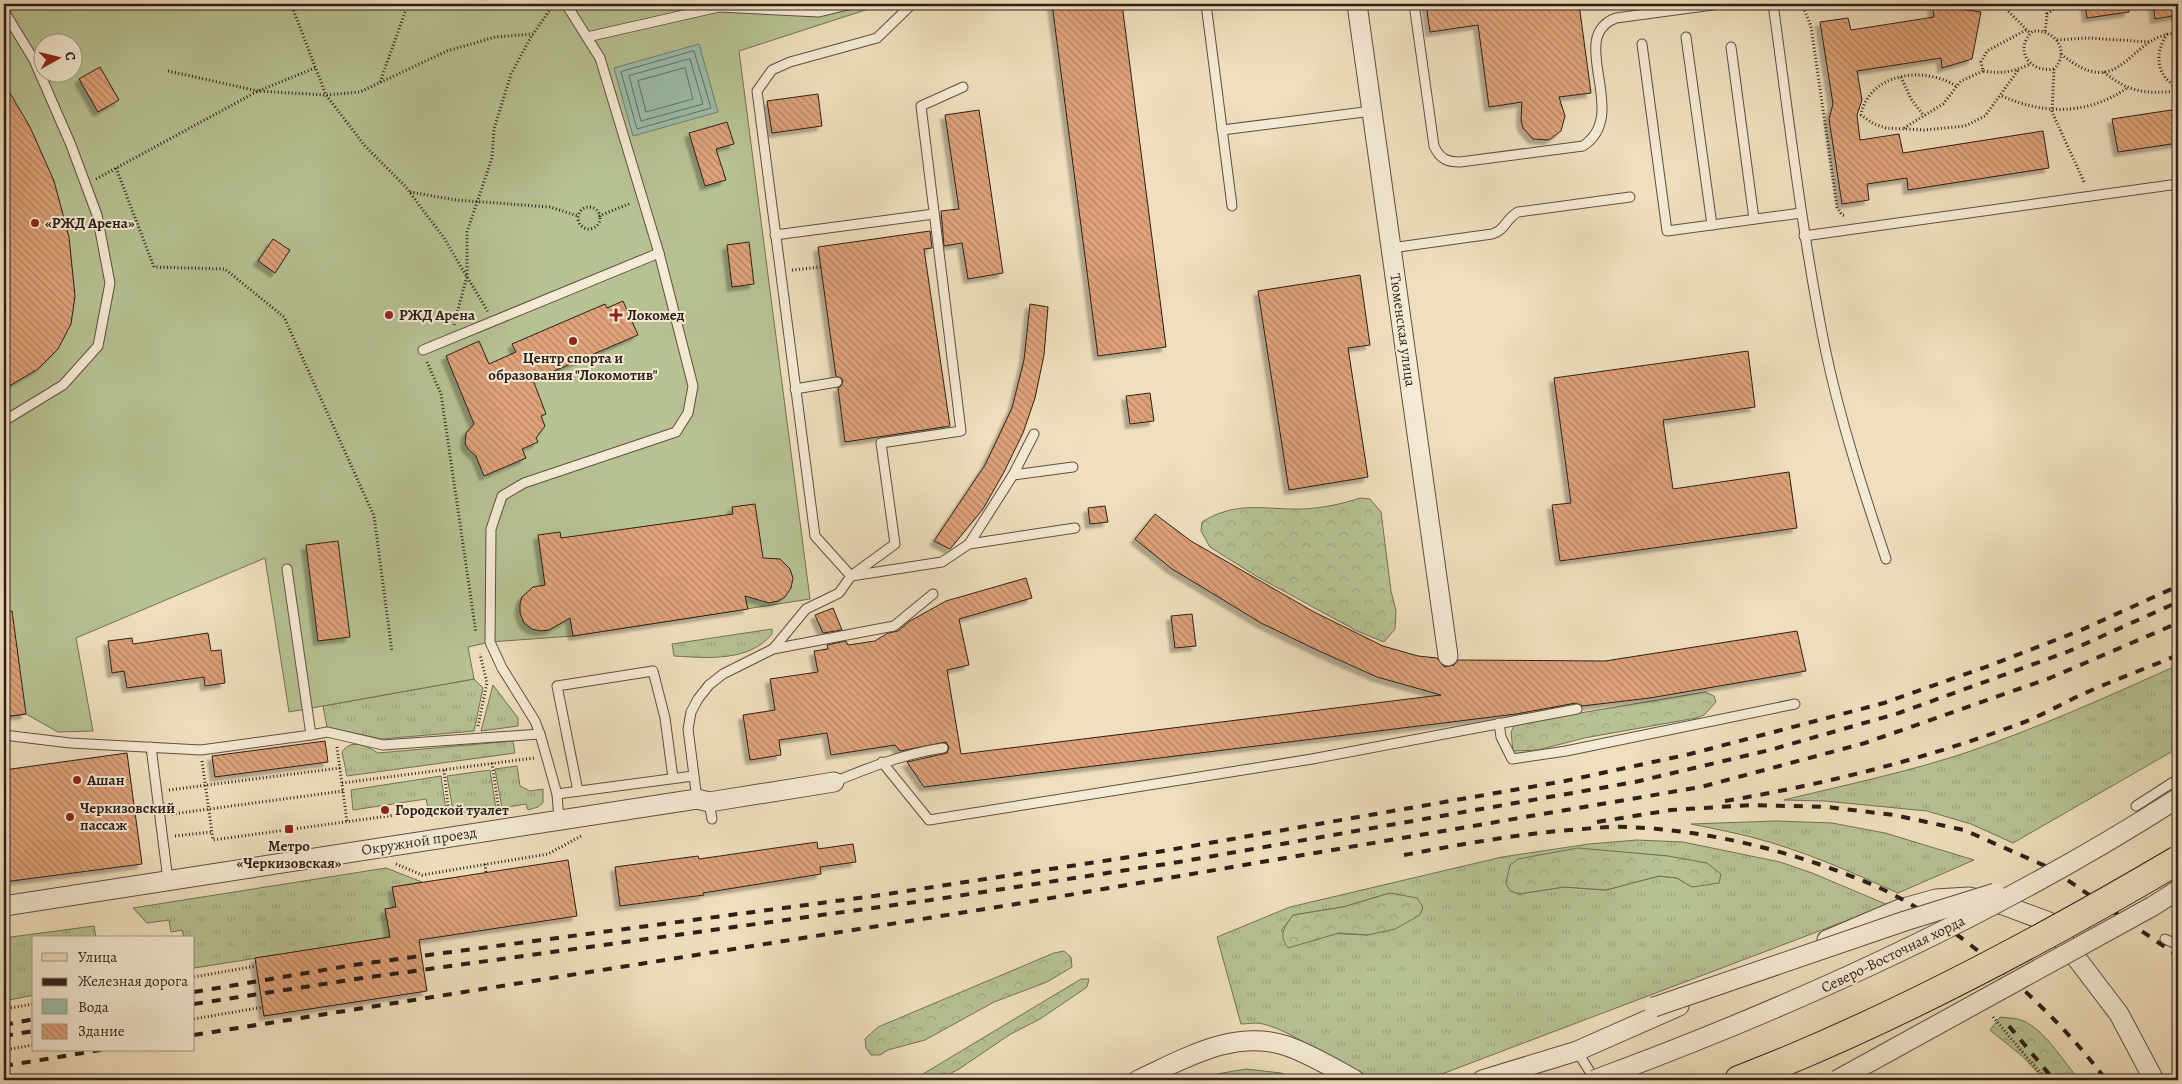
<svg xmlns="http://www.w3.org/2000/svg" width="2182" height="1084" viewBox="0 0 2182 1084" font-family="Alegreya,serif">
	<defs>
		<pattern id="grass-tufts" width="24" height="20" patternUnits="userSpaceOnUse" patternTransform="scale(1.25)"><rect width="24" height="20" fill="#b7c293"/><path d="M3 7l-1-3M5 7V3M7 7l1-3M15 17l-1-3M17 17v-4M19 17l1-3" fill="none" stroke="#9ea67e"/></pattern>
		<pattern id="forest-crowns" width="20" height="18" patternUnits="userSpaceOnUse" patternTransform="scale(1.25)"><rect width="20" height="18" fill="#b7c293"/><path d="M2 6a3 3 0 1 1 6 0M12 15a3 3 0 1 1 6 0" fill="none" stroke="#9ea67e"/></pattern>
		<pattern id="building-back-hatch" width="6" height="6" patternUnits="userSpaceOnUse" patternTransform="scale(1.25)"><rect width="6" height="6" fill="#dfa279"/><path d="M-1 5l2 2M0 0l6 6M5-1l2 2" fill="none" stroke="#b58362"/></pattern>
		<filter id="shadow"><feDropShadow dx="-4.5" dy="4.5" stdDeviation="1" flood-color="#0004"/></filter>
	</defs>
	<rect width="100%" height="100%" fill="#efdfbd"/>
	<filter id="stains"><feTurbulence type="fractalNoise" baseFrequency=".004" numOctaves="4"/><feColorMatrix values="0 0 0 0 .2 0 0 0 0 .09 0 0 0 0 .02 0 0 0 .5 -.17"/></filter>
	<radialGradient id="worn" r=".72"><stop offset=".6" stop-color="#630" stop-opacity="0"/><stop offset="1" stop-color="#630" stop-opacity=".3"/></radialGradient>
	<g fill="url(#grass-tufts)" stroke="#727056" fill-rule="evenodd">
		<path d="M772,629v5c-23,28 -64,24 -98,22l-2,-12z"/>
		<path d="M2178,665v83l-165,95 -42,-19 -44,-13 -102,-10 -41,-1c61,-15 124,-28 184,-48 72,-25 141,-56 210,-87z"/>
		<path d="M474,679l9,9 -9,43 -92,8 -55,-12 -4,-21z"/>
		<path d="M493,685l25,33v8l-37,5z"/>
		<path d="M513,741l2,12 -168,23 -5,-24c9,-14 25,-6 36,1z"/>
		<path d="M517,766l3,20 10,5 13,-2v14l-5,4 -10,3 -2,-6 -24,4 -7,-39z"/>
		<path d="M490,770l6,39 -24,4 -19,-2 -6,-35z"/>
		<path d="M441,776l5,34 -18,-2 -2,-9 -73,11 -2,-20z"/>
		<path d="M1776,821l56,2 53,10 89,27 -76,33c-47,-21 -96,-43 -147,-56 -20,-5 -40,-9 -60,-13z"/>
		<path d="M1637,840l46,2 97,20 32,11 76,32 -462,175c-14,0 -31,2 -46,0 -40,-6 -76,-46 -117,-56 -6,-2 -15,0 -22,0l-24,-87 73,-30 212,-50 87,-13zM1626,853l42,3 24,31 -15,-9 -18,-2 -53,14 -42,-3 -45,7zM1390,893l-22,42 -87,-4 12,-16 50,-8z"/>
		<path d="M386,868l36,14 -29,5 3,20 -11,2 5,28 -196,31v-30h-10l-2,-8 -11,2 -2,-12 -22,3 -14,-15z"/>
		<path d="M94,926l2,12h-62v57l-30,6v-63z"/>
		<path d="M1246,1069l35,4 15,7h-94l15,-6z"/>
	</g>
	<g fill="url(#forest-crowns)" stroke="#727056">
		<path d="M1360,498l10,1 11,13 10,79 5,20 -1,18 -11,13 -27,-11 -101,-55 -46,-29 -9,-16 1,-9c35,-22 63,-12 101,-13 20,-1 39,-5 57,-11z"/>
		<path d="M1705,692l9,4 2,6 -12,13 -8,3 -112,20 -46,12 -25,1 -2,-19 4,-8z"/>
		<path d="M1578,848l90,8 39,7 14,11 -2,9 -27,4 -15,-9 -18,-2 -53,14 -42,-3 -45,7 -9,-3 -4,-8 4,-18 8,-6z"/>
		<path d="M1390,893l27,5 6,9 -3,8 -25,14 -27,6 -29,-2 -51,15c-10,-14 -4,-20 5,-33l50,-8z"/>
		<path d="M1064,951l7,6 1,10 -25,15 -53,20 -69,38 -37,10 -8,5h-9l-5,-7 -1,-9 13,-12 176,-74z"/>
		<path d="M1081,979h8l-2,8 -47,32 -31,16 -50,34 -21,11h-25z"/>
		<path d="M2000,1017c8,1 18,1 26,5 23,13 36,39 54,58h-35l-23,-24 -32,-26z"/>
	</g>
	<path fill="#b7c293" stroke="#727056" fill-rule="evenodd" d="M4,4h880l-145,47 71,548 -237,37 -83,6 -22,5 6,32 -185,33 -24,-154 -189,80 17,93 -35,1 -32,-18 -22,3zM42,42h30v30h-30z"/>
	<path fill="#9bbdac" stroke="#6f7e71" d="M699,44l19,68 -85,24 -19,-68z"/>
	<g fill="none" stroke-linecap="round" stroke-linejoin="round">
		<g stroke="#646e62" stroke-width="1">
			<path d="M694,51l17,57 -74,21 -16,-57z"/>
			<path d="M690,59l13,45 -62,17 -12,-45z"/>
			<path d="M685,68l8,31 -47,13 -8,-31z"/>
		</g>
	</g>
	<g fill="url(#building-back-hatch)" stroke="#2c1f18" filter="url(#shadow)">
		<path d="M1052,4h70l44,343 -68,9z"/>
		<path d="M1426,4h153l12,89 -32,4 6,19 -4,15 -12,9 -16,-1 -10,-11 -2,-8 1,-18 -33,5 -11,-82 -48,7z"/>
		<path d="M2085,4h43l1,8 -42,6z"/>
		<path d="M2153,4h25v11l-23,4z"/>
		<path d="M1932,5l49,7 -9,47 -30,9 -1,-10 -84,13 5,29 -5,15 3,25 39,-6 4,19 140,-22 6,37 -141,22 -1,-12 -40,6 2,16 -27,4 -13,-85 4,-15 -13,-82 28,-4 3,12 83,-13z"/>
		<path d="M100,67l19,33 -21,12 -19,-33z"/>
		<path d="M4,83l26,44 24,54 15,56 6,59 -4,28 -13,25 -20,20 -34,20z"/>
		<path d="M818,94l4,32 -50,7 -5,-32z"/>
		<path d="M2178,109v34l-60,9 -6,-33z"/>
		<path d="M979,110l24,163 -35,6 -6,-36 -18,3 -3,-35 18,-2 -14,-94z"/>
		<path d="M727,122l7,22 -18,5 10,31 -21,6 -16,-53z"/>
		<path d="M930,231l2,17 -8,1 26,177 -105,16 -7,-54 3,-2 2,-5 -2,-3 -5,-2 -18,-129z"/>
		<path d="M273,239l17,11 -15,23 -17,-12z"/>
		<path d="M749,242l5,42 -22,3 -5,-42z"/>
		<path d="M1360,275l10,70 -22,3 20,129 -79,13 -31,-199z"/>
		<path d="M623,301l15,34 -105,45 13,34 -5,2 4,10 -9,12 2,4 -16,7 4,9 -42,18 -8,-20 -7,-6 -4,-6 1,-11 8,-9 -28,-68 33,-15 10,23 27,-12 -4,-8 93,-40 2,4z"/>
		<path d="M1030,304l18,3 -4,48 -9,43 -12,35 -19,39 -21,37 -33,40 -16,-8 51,-76 27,-57 12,-48z"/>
		<path d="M1748,351l7,56 -92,13 10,69 116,-17 8,56 -237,33 -8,-56 19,-2 -17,-125z"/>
		<path d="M1150,393l4,28 -24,3 -4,-28z"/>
		<path d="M755,504l8,54 17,1 10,10 3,9 -2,10 -6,9 -7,4 -9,2 -24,-7 3,13 -175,27 -3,-18 -21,12 -9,1 -8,-2 -8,-6 -4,-10v-9l2,-7 11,-10 12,-2 -7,-50 22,-3 1,6 172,-24 -1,-7z"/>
		<path d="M1105,506l3,16 -18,2 -2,-16z"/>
		<path d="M1155,514l36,27 123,71 69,34 35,10 19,2 7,9 10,-2 4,-5 147,1 192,-30 9,40 -156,27 -68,8 -6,-3 -60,11 -592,73 -17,-25 40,-9 2,-6 -3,-5 -46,9 -5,-6 -64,10 -4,-22 -48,7 2,15 -31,5 -7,-45 32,-5 -5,-31 48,-7 -4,-21 14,-2 -1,-4 19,-4 2,4 27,-4 13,-8 10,-2 12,-10 36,-20 80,-23 6,20 -73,21 10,46 -22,5 14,84 480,-59 -64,-18 -60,-27 -56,-27 -59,-36 -30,-18 -37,-30z"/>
		<path d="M338,541l12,96 -32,4 -12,-96z"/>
		<path d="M833,608l9,22 -19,3 -8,-18z"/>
		<path d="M12,611l14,103 -22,3v-105z"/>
		<path d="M1192,614l4,32 -21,2 -4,-32z"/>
		<path d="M208,633l3,18 10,-1 4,33 -20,3 -1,-9 -77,11 -3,-17 -12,2 -4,-32 24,-3 1,6z"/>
		<path d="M325,741l3,21 -113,15 -3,-21z"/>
		<path d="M127,753l15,111 -138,18v-112z"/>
		<path d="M817,842l1,7 35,-5 3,18 -36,5 1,7 -118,19 1,2 -84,11 -5,-39 83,-11 1,3z"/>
		<path d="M568,860l9,56 -158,24 8,51 -163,25 -9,-58 135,-21 -5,-28 11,-2 -4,-20z"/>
	</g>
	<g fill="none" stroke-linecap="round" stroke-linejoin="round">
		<defs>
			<g id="service">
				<path d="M912,4l-35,34 -87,24 -18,8 -15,21 58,445 36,40 44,-32 -14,-101 80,-12 -40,-325 42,-19"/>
				<path d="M1206,4l26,202"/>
				<path d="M1414,4l20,142c6,13 13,16 26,16l123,-16c49,-32 -18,-109 33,-128l104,-14"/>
				<path d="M1773,4c16,115 29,230 52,344 15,72 38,142 61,211"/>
				<path d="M4,11l30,49 37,85 26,70 13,68 -12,63 -35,39 -59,36"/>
				<path d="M587,37l132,-30 100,5 33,-8"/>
				<path d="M1686,37l26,188"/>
				<path d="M1642,44l25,187 134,-18"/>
				<path d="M1731,47l23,172"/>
				<path d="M1222,130l150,-19"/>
				<path d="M775,235l159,-21"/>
				<path d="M1804,236l374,-52"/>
				<path d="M1391,248l101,-14c14,-4 13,-15 26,-22l112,-15"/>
				<path d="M423,350l236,-97"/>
				<path d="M795,389l42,-7"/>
				<path d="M1013,475l60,-8"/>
				<path d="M969,544l44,-69 21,-41"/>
				<path d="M773,649l121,-23 39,-32"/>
				<path d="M1499,723l2,14 11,22 54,-8 229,-47"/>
				<path d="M4,735l66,8 131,7 110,-15 -24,-166"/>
				<path d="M311,735l16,-3 56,13 157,-11"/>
				<path d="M151,747l17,133"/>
				<path d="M882,762l47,58 383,-61 265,-50"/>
				<path d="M834,782c36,-15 70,-28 109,-34"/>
				<path d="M578,791l-21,-105 96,-15 12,47 8,60"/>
				<path d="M557,794l136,-18"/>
				<path d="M697,799l-9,-70 3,-17 7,-13 11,-14 14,-11 50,-25 33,-40 33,-16 12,-17 91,-14 27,-18 106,-16"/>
				<path d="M709,802l3,17"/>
				<path d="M2136,806l42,-27"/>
				<path d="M559,819l-2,-25 -17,-60 -5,-13 -33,-53 -12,-26 1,-113 11,-33 22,-13 152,-51 12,-19 5,-27 -34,-133 -59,-195 -34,-54"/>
				<path d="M2165,939l13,6"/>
				<path d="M1577,1051l18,29"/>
			</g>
			<g id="minor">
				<path d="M1357,4l91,652"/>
				<path d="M4,906l693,-107 12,3 125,-20"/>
				<path d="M1827,940l73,-31 36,-10 33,-2 34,8 46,17 70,92 35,66"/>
				<path d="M1138,1080c46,-21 97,-52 149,-34 23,8 46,22 68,34"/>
				<path d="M1482,1080l95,-29 102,-45"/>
			</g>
			<path id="primary" d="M1739,1080l45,-18"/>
		</defs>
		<use href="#service" stroke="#5d4f41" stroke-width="11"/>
		<use href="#minor" stroke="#5d4f41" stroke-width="21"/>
		<use href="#primary" stroke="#2c1f18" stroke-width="30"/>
		<g stroke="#2c1f18" stroke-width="3" stroke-dasharray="1 2.5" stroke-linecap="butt">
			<path d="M291,4l35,91 39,51 40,40 39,52 44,74"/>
			<path d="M1802,4l9,22 26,181 5,8 4,1"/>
			<path d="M2001,4l29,29"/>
			<path d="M2047,14l14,-10"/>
			<path d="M2026,30l-39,21 -6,11 2,9c18,3 31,1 47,-7"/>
			<path d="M2045,31l2,-16 -2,-11"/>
			<path d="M2167,34c-13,20 -11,42 11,54"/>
			<path d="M2057,40l30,-2 64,4"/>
			<path d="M2061,54c62,51 66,-20 117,-21"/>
			<path d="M2054,69c-25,4 -41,-20 -21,-38 22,-2 38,21 21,38l-2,43 33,72"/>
			<path d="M168,71l90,20 68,4 34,-3 87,-41 48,-14 38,-3 21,-30"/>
			<path d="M2104,72c25,21 43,22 74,19"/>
			<path d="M1901,77l10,22 13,17"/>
			<path d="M380,82l28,-78"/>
			<path d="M1956,86c-31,-20 -87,-14 -95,29l13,9 12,4 38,2 41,-4 20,-10 34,-47"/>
			<path d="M2002,96c42,19 86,19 125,-8"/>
			<path d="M1904,128l39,-24 18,-23 22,-10"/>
			<path d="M116,168l38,99 71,2 59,48 90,199 18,136"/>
			<path d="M96,179l162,-88 57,-23"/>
			<path d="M410,192l46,8 94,7 28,9"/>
			<circle cx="589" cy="218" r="11"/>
			<path d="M599,216l32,-13"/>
			<path d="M792,270l29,-3"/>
			<path d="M454,325l13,-49v-44l25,-74 2,-29 17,-55 21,-39"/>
			<path d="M427,362l14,32 35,239"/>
			<path d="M478,726l9,-43 -7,-29"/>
			<path d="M337,747l10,75"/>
			<path d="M202,761l11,79 212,-29 42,4"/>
			<path d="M492,763l7,48"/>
			<path d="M444,770l5,44"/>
			<path d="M342,783l192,-25"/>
			<path d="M169,790l171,-22"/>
			<path d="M172,814l171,-23"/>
			<path d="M175,836l36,-4"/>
			<path d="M396,864l26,11 126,-21 33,-18"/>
			<path d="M485,864l1,8"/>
			<path d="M194,977l62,-11"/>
			<path d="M4,1009l30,-5"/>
			<path d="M1993,1017l53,63"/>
			<path d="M194,1019l69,-12"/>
			<path d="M4,1050l30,-5"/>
		</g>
		<use href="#service" stroke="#f5ead4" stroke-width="9"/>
		<use href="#minor" stroke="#f5ead4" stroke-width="19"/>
		<use href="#primary" stroke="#efdfbd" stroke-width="28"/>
		<g stroke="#2c1f18" stroke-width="4" stroke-dasharray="9 9" stroke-linecap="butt">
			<path d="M1725,801c101,-17 200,-42 297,-78 21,-8 41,-20 61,-29 31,-14 64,-26 95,-39"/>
			<path d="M1597,822l74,-12 81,-5 75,2 67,8 70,15 86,38 128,88"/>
			<path d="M1404,855c59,-11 119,-22 179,-26 15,-1 29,-3 44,-2 85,3 177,27 255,62 77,36 174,123 224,191"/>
			<path d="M194,992l159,-27 521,-69 249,-38 442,-77 125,-27 194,-51 99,-35 96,-37 99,-45"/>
			<path d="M194,1004l162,-25 575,-79 248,-38 456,-80 135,-32 129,-37 168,-61 111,-50"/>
			<path d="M4,1025l30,-6"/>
			<path d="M2009,1026l45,54"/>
			<path d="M194,1035l816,-130 691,-118 164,-44 185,-65 128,-55"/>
			<path d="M4,1036l30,-5"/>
			<path d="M4,1066l97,-16"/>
		</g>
		<defs>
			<g id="minor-bridge">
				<path d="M1654,1007l251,-86 90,-28"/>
				<path d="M1594,1080c201,-74 403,-166 584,-282"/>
				<path d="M1837,1080l316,-174 25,-16"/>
			</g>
			<path id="primary-bridge" d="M1784,1062c137,-57 267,-127 394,-202"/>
		</defs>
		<use href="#minor-bridge" stroke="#5d4f41" stroke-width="21" stroke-linecap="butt"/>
		<use href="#primary-bridge" stroke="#2c1f18" stroke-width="30" stroke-linecap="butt"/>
		<use href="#minor-bridge" stroke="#f5ead4" stroke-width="19"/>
		<use href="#primary-bridge" stroke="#efdfbd" stroke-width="28"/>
	</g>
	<g fill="#8f2418" stroke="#f5ead4" stroke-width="2">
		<circle cx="35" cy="223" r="5"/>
		<circle cx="389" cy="315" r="5"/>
		<path d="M613.5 307.5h5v5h5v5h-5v5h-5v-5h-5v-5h5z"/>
		<circle cx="573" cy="341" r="5"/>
		<circle cx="77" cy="780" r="5"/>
		<circle cx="385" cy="810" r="5"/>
		<circle cx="70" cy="817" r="5"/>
		<rect x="284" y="824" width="10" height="10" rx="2.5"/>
	</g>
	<g text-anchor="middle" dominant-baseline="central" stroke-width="4" stroke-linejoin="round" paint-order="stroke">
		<g font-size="15" font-weight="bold" fill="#2c1f18" stroke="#f5ead4" text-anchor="start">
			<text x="45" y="223">«РЖД Арена»</text>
			<text x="399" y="315">РЖД Арена</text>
			<text x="627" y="315">Локомед</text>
			<text x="573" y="358" text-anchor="middle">Центр спорта и<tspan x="573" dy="17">образования "Локомотив"</tspan></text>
			<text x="87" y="780">Ашан</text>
			<text x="80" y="808">Черкизовский<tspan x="80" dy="17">пассаж</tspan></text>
			<text x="395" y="810">Городской туалет</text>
			<text x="289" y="846" text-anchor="middle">Метро<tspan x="289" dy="17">«Черкизовская»</tspan></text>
		</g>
		<g font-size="15" fill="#2c1f18" stroke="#f5ead4">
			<text transform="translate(1403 330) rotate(82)">Тюменская улица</text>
			<text transform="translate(419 841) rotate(-9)">Окружной проезд</text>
			<text transform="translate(1893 954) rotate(-26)">Северо-Восточная хорда</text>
		</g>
	</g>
	<rect width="2182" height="1084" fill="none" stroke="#efdfbd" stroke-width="20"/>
	<rect x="5" y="5" width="2172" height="1074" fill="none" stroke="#2c1f18" stroke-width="2.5"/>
	<rect x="10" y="10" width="2162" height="1064" fill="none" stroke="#2c1f18"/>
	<rect x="32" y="936" width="162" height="115" fill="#f5ead4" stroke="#a59989"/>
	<rect x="42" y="953" width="25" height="8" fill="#efdfbd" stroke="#a59989"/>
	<text x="78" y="962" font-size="15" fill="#2c1f18">Улица</text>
	<rect x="42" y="978" width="25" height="8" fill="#2c1f18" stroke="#a59989"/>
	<text x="78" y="986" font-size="15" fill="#2c1f18">Железная дорога</text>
	<rect x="42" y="999" width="25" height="15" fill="#9bbdac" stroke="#a59989"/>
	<text x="78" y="1012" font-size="15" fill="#2c1f18">Вода</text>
	<rect x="42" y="1024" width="25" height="15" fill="url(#building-back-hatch)" stroke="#a59989"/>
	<text x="78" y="1036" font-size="15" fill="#2c1f18">Здание</text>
	<g transform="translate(58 58) rotate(82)"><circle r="24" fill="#f5ead4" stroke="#a59989"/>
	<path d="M0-4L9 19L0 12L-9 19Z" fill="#8f2418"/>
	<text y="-8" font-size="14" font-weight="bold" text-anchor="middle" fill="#2c1f18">С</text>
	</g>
	<rect width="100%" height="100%" filter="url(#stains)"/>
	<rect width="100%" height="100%" fill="url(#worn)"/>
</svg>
